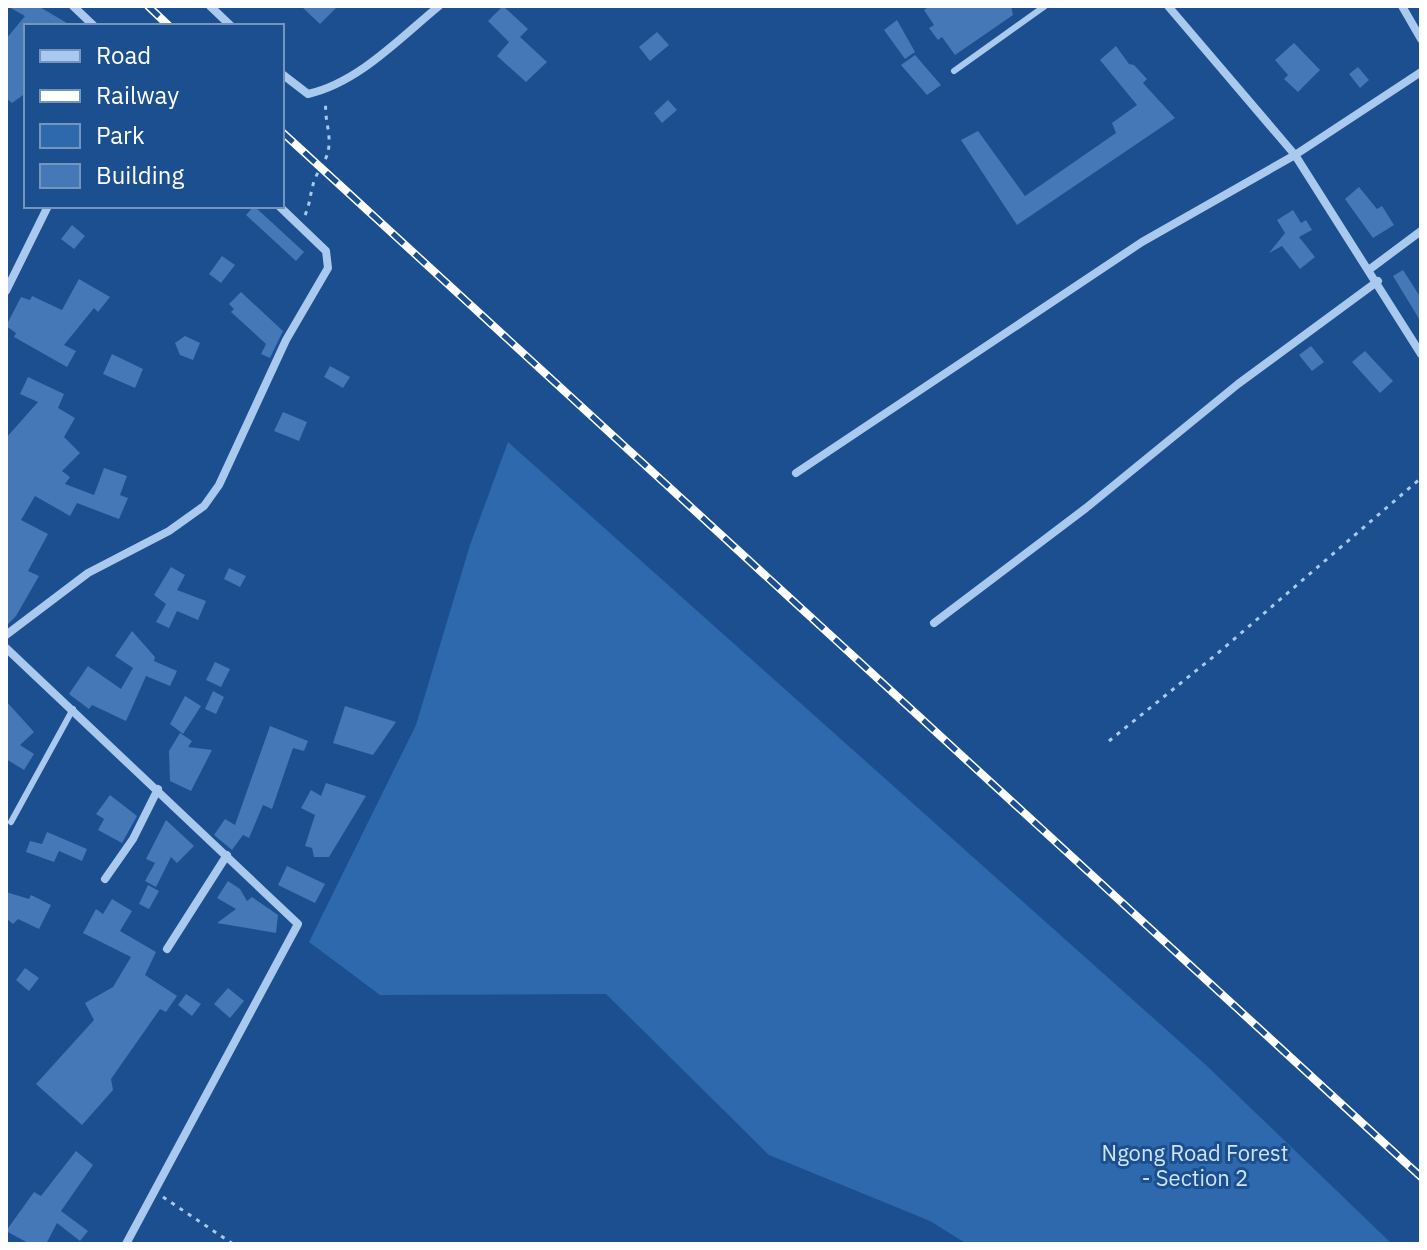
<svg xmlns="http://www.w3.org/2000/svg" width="1427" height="1250" viewBox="0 0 1427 1250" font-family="'IBM Plex Sans',sans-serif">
	<rect width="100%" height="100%" fill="#1b4f8f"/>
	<path fill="#2e69ad" d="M508,442l699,624 185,178h-425l-37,-23 -161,-66 -163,-161 -226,1 -71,-53 107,-217 54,-180z"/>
	<g fill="#4478b7">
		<path d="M7,6h31l34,20h-46v67l-14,10 -6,-5v-59l19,-23z"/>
		<path d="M301,6h37l-18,18z"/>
		<path d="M503,6l25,23 -8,8 27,25 -21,20 -29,-26 12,-14 -21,-21z"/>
		<path d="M930,6h81l2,9 -58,40 -13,-18 -4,3 -9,-12 5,-3 -10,-15z"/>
		<path d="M897,20l18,32 -10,7 -21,-29z"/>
		<path d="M657,32l12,13 -19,16 -11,-14z"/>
		<path d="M1294,43l26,27 -22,22 -14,-13 4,-4 -13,-15z"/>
		<path d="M1116,46l13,18 5,1 13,14 -4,4 32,35 -158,107 -56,-85 17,-9 47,65 91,-63 -4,-10 25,-18 -37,-45z"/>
		<path d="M915,55l26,30 -14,10 -26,-30z"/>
		<path d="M1358,67l11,13 -9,8 -11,-14z"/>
		<path d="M668,100l9,10 -15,13 -8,-10z"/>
		<path d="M1359,187l18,22 5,-3 12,19 -21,13 -28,-39z"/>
		<path d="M254,206l50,46 -8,9 -50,-46z"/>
		<path d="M1293,210l8,13 5,-3 6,10 -13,7 16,20 -15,12 -18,-23 -13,7 16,-20 -8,-13z"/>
		<path d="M72,225l13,11 -11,13 -13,-10z"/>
		<path d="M222,256l13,9 -14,18 -12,-9z"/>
		<path d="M1403,270l18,28v24l-28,-46z"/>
		<path d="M79,279l31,18 -12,15 -4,-4 -30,37 12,6 -9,16 -53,-30 2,-4 -10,-7 15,-29 9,3 2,-4 30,14z"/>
		<path d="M241,292l42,39 -13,27 -9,-4 5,-10 -35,-32 3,-3 -5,-5z"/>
		<path d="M185,336l15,7 -7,17 -13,-5 -5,-12z"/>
		<path d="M1311,346l13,16 -12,9 -13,-16z"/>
		<path d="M1365,351l28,30 -13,12 -28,-31z"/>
		<path d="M112,354l31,15 -8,19 -32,-14z"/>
		<path d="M330,366l20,11 -7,11 -19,-11z"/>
		<path d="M28,377l36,17 -6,14 17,10 -11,19 16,16 -18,18 8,6 -5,7 29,11 10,-27 23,8 -7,19 8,3 -9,21 -42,-16 -7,13 -35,-20 -14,24 27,14 -20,37 11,5 -23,40 -10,10v-188l32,-36 -18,-8z"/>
		<path d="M283,412l24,10 -8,19 -25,-10z"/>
		<path d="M171,567l14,8 -8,15 29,11 -8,19 -21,-9 -8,17 -13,-6 10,-18 -12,-9z"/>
		<path d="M229,568l17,8 -6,11 -16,-8z"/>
		<path d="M132,631l23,26 -1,4 23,10 -7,15 -24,-10 -20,45 -34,-16 -3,4 -20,-15 19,-28 33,23 12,-21 -18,-12z"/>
		<path d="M215,662l15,7 -9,18 -15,-7z"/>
		<path d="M213,691l11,6 -8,17 -11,-5z"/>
		<path d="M185,696l16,10 -18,28 -13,-10z"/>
		<path d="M6,701l28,31 -14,13 14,9 -10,16 -18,-11z"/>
		<path d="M345,706l51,16 -23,33 -40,-12z"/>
		<path d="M270,726l38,15 -4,10 -11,-3 -21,61 -9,-4 -14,33 -6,-3 -11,15 -18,-15 11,-16 10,6z"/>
		<path d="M180,733l12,8 -4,6 24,3 -21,41 -21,-10 -1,-30z"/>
		<path d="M326,783l40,13 -37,61h-15l-2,-9 -7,-2 10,-31 -14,-7 10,-18 10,6z"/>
		<path d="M110,795l27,21 -15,27 -24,-13 6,-11 -8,-5z"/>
		<path d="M166,820l28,26 -17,17 -6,-6 -15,30 -11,-6 10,-18 -9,-4z"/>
		<path d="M47,832l40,17 -5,12 -23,-10 -5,11 -28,-10 4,-11 12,3z"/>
		<path d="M287,866l38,18 -10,19 -37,-18z"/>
		<path d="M228,881l12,8 7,12 5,-4 26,18 -2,18 -59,-10 19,-14 -19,-11z"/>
		<path d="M148,885l11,6 -10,18 -10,-5z"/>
		<path d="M6,892l23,7 2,-4 20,10 -12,24 -21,-10 -5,5 -7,-6z"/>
		<path d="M112,899l20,12 -12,20 36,21 -11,23 32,21 -11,16 -6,-3 -49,70 2,11 -31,35 -46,-41 58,-64 -9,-17 28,-16 18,-30 -48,-24 13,-24 7,5z"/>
		<path d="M25,968l14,10 -10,13 -13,-11z"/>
		<path d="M228,988l16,13 -14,17 -16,-14z"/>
		<path d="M186,994l15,10 -9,12 -14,-11z"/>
		<path d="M76,1151l17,14 -32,46 27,20 -8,10 -23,-18 -11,21h-16l-24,-13 28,-39 7,4z"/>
	</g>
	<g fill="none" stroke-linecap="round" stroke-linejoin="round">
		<g stroke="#a9c9ee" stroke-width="3" stroke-dasharray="4 6" stroke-linecap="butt">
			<path d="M305,215c6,-13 5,-24 10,-36 5,-13 13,-19 14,-34 1,-15 -5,-28 -3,-44"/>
			<path d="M1109,741l109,-88 203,-175"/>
			<path d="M163,1197l70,47"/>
		</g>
		<g stroke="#a9c9ee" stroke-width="6">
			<path d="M954,71l91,-65"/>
			<path d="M11,822l62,-113"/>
		</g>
		<g stroke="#a9c9ee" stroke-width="8">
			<path d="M73,6l21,20"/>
			<path d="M210,6l21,20"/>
			<path d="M1168,6l127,149 126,199"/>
			<path d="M1402,6l19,33"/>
			<path d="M282,74l26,20c50,-11 92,-56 131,-88"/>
			<path d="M1370,269l51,-38"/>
			<path d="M6,291l42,-85"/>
			<path d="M796,473l346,-231 153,-87 126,-83"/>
			<path d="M934,623l152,-115 152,-124 140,-103"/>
			<path d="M6,635l82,-62 81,-42 35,-25 15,-21 67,-145 42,-72 -2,-17 -47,-45"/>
			<path d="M6,648l292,276 -172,320"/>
			<path d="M105,879l28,-40 25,-50"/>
			<path d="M167,949l60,-94"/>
		</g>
		<defs>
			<g id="rail">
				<path d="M148,6l21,20"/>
				<path d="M282,132l1139,1045"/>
			</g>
		</defs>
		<use href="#rail" stroke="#fff" stroke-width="8"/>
		<use href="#rail" stroke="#1b4f8f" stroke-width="5" stroke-dasharray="15" stroke-linecap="butt"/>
	</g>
	<g text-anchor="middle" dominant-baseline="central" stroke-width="6" stroke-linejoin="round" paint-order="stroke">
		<g font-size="22" fill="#cfe3fa" stroke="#1b4f8f">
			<text x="1195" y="1152">Ngong Road Forest<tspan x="1195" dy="25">- Section 2</tspan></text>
		</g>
	</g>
	<rect width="1427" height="1250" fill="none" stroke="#ffffff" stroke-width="16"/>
	<rect x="24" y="24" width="260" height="184" fill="#1b4f8f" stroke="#7695bc" stroke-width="2"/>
	<rect x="40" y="50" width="40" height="12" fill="#a9c9ee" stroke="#7695bc" stroke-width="2"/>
	<text x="96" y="64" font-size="24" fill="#ffffff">Road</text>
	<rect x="40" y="90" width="40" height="12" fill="#ffffff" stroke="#7695bc" stroke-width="2"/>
	<text x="96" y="104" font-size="24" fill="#ffffff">Railway</text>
	<rect x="40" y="124" width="40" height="24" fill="#2e69ad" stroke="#7695bc" stroke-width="2"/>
	<text x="96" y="144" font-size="24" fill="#ffffff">Park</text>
	<rect x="40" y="164" width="40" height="24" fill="#4478b7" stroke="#7695bc" stroke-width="2"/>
	<text x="96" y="184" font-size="24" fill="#ffffff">Building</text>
</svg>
